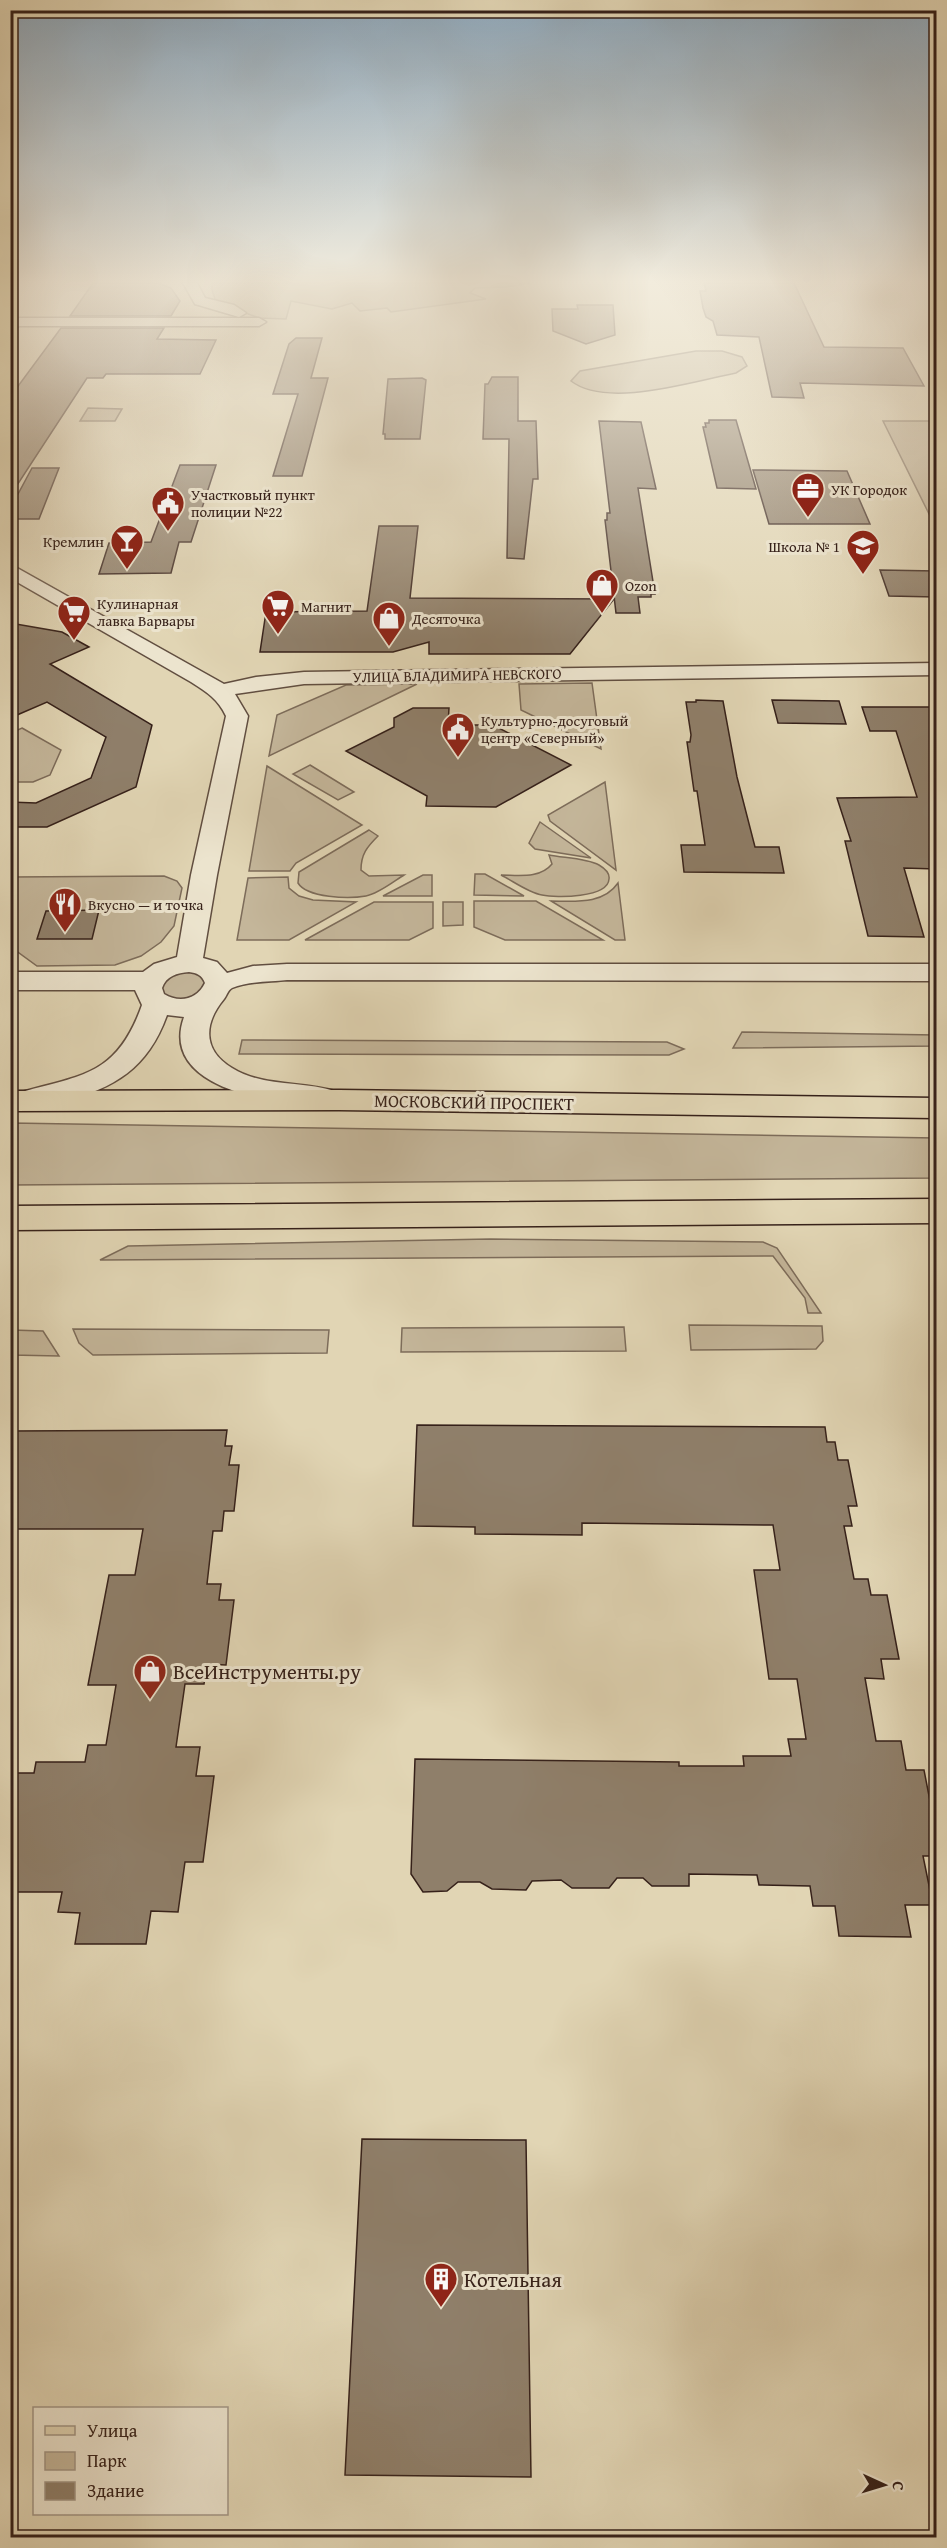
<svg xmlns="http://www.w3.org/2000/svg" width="947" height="2548" viewBox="0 0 947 2548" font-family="'Gentium Book Plus',serif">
	<rect width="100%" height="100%" fill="#e1d5b4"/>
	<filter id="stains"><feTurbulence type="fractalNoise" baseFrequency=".00333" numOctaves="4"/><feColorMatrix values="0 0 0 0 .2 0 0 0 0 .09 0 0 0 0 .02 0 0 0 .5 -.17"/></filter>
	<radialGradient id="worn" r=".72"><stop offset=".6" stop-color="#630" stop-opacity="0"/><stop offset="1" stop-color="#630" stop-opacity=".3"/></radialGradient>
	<g fill="#c4b69a" stroke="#7d6c5a" stroke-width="1.5">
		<path d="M212,283h318l-24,4 -31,1 -5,5 16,6 -95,13 -4,-4 -27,3 -8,-8 -20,6 -41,-8 -5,18 -27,-1 -43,-16 -4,-12z"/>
		<path d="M696,351h26l20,6 5,9 -11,7c-42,8 -129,36 -165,8l9,-10z"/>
		<path d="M88,408l34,1 -7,12h-35z"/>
		<path d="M883,421h53v107z"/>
		<path d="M592,683l9,66 -80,-39 -2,-26z"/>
		<path d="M417,684l-148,72 8,-41 69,-30z"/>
		<path d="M22,728l39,22 -11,25 -17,7h-22v-49z"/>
		<path d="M310,765l44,27 -16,8 -45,-26z"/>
		<path d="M267,766l95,59 -66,38 -6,8h-41z"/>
		<path d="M605,782l11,88 -66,-49 -2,-6z"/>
		<path d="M540,822l51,36 -56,-9 -6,-6z"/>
		<path d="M369,830l9,6c-11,11 -17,18 -17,34l8,6 35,-1c-11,7 -26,19 -38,21 -17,3 -59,2 -68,-13l1,-11z"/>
		<path d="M549,855c15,3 37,3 50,10 5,3 11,8 10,14 -1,19 -53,19 -67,16 -13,-2 -29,-14 -41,-20 17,0 39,4 51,-11z"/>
		<path d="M475,874h10l39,22 -50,-1z"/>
		<path d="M423,875h9v21h-49z"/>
		<path d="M164,876l13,5 5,7 -8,38 -13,16 -20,14 -26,9 -78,1 -26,-19v-70z"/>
		<path d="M288,877l1,11 10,8 14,4 43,2 -67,38h-52l11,-62z"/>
		<path d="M618,883l7,57h-10l-64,-39c23,0 52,4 67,-18z"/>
		<path d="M474,901h62l67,39h-98l-31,-13z"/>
		<path d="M374,902h59v26l-24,12h-104z"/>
		<path d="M443,902h20v23l-20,1z"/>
		<path d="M181,969l23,4 3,18 -24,10 -20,-5 -4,-13z"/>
		<path d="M742,1032l194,3v11l-203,2z"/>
		<path d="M242,1040l425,2 17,7 -15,6 -430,-1z"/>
		<path d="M11,1123l925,15v40l-925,7z"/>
		<path d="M490,1239l273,3 14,6 44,65h-13l-3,-15 -32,-42 -673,4 28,-14z"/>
		<path d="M689,1325l133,1 1,15 -7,8 -125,1z"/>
		<path d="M624,1327l2,24 -225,1 1,-24z"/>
		<path d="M73,1329l256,1 -2,23 -234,2 -14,-12z"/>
		<path d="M11,1330l32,1 16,25 -48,-1z"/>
	</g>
	<g fill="#8f7f6a" stroke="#36211a" stroke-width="1.5">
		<path d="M93,283h65l13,5 9,13 -9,15h-101z"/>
		<path d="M704,283h90l30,64 79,1 21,38 -124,-3 4,15 -32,-1 -13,-60 -42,-2 -4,-14 -7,-4 -3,-9 -3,-17h6z"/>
		<path d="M577,305h36l2,30 -29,9 -33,-13 -1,-22h26z"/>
		<path d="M61,328h103l-7,11 59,1 -16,34h-94l-3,4h-16l-77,118v-99z"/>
		<path d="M296,338h26l-11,40h17l-26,98h-29l25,-82h-25l16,-50z"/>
		<path d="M492,377h26v44h18l2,58h-5l-9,80 -17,-1 2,-119h-26l2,-55h3z"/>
		<path d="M422,378l4,2 -6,59h-35v-5h-2l5,-55z"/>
		<path d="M709,420h27l20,69 -39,-1 -14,-61h3l-1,-4h4z"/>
		<path d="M599,421l42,1 15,67 -18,-1 17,106h-4v3h-13l2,16h-24l-11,-93h2v-7h3z"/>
		<path d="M180,465h36l-25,77h-12l-8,31 -72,1 10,-31 42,-1z"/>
		<path d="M32,468h27l-20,51h-29v-10z"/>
		<path d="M753,470l94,1 23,53h-101z"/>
		<path d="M379,526h39l-8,72 204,1 -44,55h-141v-12l-36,10h-133l6,-40 101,-1z"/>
		<path d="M880,570l56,1v26l-47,-1z"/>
		<path d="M10,623l52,9 27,15 -39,17 102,61 -16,62 -89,40h-37v-25l26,1 55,-25 15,-41 -59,-35 -37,16z"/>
		<path d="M696,700l27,1 14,76 18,70h24l5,26 -100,-1 -3,-27h24l-8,-54h-3l-7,-49h3l1,-7 -5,-33h10z"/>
		<path d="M772,700l67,1 7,23 -68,-1z"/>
		<path d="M862,707h74v162l-32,-1 20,69 -56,-1 -23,-95h6l-14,-43 80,-1 -21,-66h-26z"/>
		<path d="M413,708h36l-1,17h45l78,40 -75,42 -70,-1 1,-10 -81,-45 48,-24v-9z"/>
		<path d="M99,910l-7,29h-55l9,-28z"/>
		<path d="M417,1425l408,2 2,15h8l3,18h10l9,46h-9l4,20h-8l10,53h14l3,16h16l12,64h-18l3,20 -19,-1 11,63h25l5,29h18l12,62v24h-13l10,49h-28l6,32 -72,-1 -4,-30h-22l-3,-20 -51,-1 -2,-10 -68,-1v12h-37l-9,-8h-26l-8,10h-37l-11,-8 -29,1 -6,9 -34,-1 -12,-7h-22l-11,9 -24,1 -12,-18 4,-115 264,3v4h65l-1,-10h48l-3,-17h18l-9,-60h-28l-15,-109h26l-7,-45 -191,-2v12l-107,-1v-7l-62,-1z"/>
		<path d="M227,1430l-2,16h7l-3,19h10l-5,46h-10l-2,20h-9l-6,53h14l-2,16h15l-8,65 -19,-1 -3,20h-19l-9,63h24l-4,29h18l-11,86h-18l-7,50 -27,-1 -5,33h-71l5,-31 -22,-1 4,-20h-52v-119h24l2,-11h49l3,-17h18l10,-60h-28l21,-110h26l8,-46h-133v-98z"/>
		<path d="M362,2139l164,1 5,337 -186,-2z"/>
	</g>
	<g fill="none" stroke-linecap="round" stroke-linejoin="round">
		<defs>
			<g id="minor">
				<path d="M183,283h14l8,15 29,7 12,8 -7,4 -44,-13z"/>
				<path d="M20,318h239l7,4 -7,4h-239l-10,2v-8z"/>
				<path d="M10,564l214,120 32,-7 48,-5 632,-9v12l-632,9 -69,10 13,22 -31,159 -14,83 14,4 10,11 26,-7 34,-2h649v17l-649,-1c-17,2 -39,1 -55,8 -4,2 -5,7 -8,11 -20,24 -22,51 8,69 30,19 70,13 103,23l5,7 -5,7c-15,4 -30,0 -46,-2 -43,-5 -127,-24 -105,-86l-17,-2c-19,53 -52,73 -105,87 -15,4 -29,9 -44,5l-5,-7 5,-7c64,-18 99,-17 124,-88l-7,-15h-125v-18h133l11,-8 23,-7 14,-82 35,-159c-8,-17 -19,-24 -35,-34l-181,-104zM189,972c8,1 13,3 16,11 -8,17 -26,20 -41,11l-2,-6c4,-12 15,-15 27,-16z"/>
			</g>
			<g id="major">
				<path d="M339,1090l597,8v20l-597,-8 -329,1v-20z"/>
				<path d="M936,1199v24l-926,7v-24z"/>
			</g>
		</defs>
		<use href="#minor" stroke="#614e40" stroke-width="3"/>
		<use href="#major" stroke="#36211a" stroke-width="3"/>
		<use href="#minor" fill="#ece4ce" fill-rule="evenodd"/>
		<use href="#major" fill="#e1d5b4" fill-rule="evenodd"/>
	</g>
	<linearGradient id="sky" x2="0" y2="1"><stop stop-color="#8ea9be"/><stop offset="0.44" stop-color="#f2ecdd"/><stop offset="1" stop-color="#f2ecdd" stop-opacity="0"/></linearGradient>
	<rect width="947" height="640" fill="url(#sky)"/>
	<defs>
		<symbol id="office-pin" viewBox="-11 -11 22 30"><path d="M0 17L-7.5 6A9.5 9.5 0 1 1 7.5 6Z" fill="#8f2418" stroke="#ece4ce"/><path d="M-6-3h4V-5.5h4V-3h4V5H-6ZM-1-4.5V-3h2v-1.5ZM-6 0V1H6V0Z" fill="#fff"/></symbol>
		<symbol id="civic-pin" viewBox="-11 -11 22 30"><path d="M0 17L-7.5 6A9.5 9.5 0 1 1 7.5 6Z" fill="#8f2418" stroke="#ece4ce"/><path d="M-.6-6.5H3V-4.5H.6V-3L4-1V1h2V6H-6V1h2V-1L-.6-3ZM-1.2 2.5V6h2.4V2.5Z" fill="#fff"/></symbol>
		<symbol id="bar-pin" viewBox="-11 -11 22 30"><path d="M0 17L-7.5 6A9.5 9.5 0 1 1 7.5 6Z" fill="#8f2418" stroke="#ece4ce"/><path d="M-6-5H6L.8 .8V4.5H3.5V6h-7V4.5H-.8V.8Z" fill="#fff"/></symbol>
		<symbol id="school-pin" viewBox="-11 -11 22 30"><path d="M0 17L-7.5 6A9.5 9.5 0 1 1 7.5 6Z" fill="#8f2418" stroke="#ece4ce"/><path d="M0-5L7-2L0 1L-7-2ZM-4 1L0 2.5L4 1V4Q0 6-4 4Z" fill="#fff"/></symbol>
		<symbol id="shop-pin" viewBox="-11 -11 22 30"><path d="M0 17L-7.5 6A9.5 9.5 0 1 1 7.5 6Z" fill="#8f2418" stroke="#ece4ce"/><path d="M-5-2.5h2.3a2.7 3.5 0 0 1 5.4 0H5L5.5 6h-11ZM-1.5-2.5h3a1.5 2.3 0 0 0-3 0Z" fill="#fff"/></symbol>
		<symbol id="supermarket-pin" viewBox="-11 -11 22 30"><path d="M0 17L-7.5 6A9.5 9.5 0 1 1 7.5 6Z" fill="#8f2418" stroke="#ece4ce"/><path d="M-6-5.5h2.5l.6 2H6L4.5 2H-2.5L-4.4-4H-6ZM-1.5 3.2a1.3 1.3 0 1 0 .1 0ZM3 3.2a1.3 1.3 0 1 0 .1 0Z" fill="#fff"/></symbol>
		<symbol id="restaurant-pin" viewBox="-11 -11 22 30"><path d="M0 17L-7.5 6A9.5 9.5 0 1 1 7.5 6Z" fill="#8f2418" stroke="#ece4ce"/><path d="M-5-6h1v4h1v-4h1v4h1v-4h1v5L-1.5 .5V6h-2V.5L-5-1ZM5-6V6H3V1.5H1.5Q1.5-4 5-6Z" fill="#fff"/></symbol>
		<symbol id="building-pin" viewBox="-11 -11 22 30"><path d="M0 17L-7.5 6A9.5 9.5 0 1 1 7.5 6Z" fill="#8f2418" stroke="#ece4ce"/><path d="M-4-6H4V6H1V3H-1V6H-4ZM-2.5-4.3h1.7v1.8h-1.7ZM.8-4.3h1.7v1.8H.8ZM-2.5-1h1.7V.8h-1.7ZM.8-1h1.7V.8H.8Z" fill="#fff"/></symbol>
	</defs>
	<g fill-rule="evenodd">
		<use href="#office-pin" x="789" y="470" width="38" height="52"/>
		<use href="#civic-pin" x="149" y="484" width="38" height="52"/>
		<use href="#bar-pin" x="108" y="522" width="38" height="52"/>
		<use href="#school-pin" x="844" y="527" width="38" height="52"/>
		<use href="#shop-pin" x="583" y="566" width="38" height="52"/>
		<use href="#supermarket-pin" x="259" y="587" width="38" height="52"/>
		<use href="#supermarket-pin" x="55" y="593" width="38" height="52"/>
		<use href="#shop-pin" x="370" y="599" width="38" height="52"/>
		<use href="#civic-pin" x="439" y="710" width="38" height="52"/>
		<use href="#restaurant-pin" x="46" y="885" width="38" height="52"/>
		<use href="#shop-pin" x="131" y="1652" width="38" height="52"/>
		<use href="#building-pin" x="422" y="2260" width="38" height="52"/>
	</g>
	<g text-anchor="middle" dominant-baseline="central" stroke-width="6" stroke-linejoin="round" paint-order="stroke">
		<g font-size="15" fill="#36211a" stroke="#ece4ce" text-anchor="start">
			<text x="831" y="489">УК Городок</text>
			<text x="191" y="494">Участковый пункт<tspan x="191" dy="17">полиции №22</tspan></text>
			<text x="104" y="541" text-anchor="end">Кремлин</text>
			<text x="840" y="546" text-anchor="end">Школа № 1</text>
			<text x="625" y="585">Ozon</text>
			<text x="97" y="603">Кулинарная<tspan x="97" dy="17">лавка Варвары</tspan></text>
			<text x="301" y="606">Магнит</text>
			<text x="412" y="618">Десяточка</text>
			<text x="481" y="720">Культурно-досуговый<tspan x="481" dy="17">центр «Северный»</tspan></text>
			<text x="88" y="904">Вкусно — и точка</text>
		</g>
		<g font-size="15" fill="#36211a" stroke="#ece4ce">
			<text transform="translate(457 675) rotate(-1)">УЛИЦА ВЛАДИМИРА НЕВСКОГО</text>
		</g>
		<g font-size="18" fill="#36211a" stroke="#ece4ce">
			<text transform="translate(474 1102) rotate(1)">МОСКОВСКИЙ ПРОСПЕКТ</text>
		</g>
		<g font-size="21" fill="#36211a" stroke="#ece4ce" text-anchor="start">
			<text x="173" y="1671">ВсеИнструменты.ру</text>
			<text x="464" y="2279">Котельная</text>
		</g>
	</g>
	<rect width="947" height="2548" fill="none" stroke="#e1d5b4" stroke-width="36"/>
	<rect x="12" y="12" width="923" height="2524" fill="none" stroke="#36211a" stroke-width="3"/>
	<rect x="18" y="18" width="911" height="2512" fill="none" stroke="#36211a" stroke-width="1.5"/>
	<rect x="33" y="2407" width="195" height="108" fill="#ece4ce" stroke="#a39686" stroke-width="1.5"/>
	<rect x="45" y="2426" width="30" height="9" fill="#e1d5b4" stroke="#a39686" stroke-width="1.5"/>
	<text x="87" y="2437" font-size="18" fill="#36211a">Улица</text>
	<rect x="45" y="2452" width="30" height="18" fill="#c4b69a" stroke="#a39686" stroke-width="1.5"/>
	<text x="87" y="2467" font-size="18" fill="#36211a">Парк</text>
	<rect x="45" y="2482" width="30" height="18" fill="#8f7f6a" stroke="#a39686" stroke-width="1.5"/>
	<text x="87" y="2497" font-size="18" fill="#36211a">Здание</text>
	<g transform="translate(884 2485) rotate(94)" stroke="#ece4ce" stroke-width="4.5" paint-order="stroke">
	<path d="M0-4.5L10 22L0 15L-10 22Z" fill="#36211a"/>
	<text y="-9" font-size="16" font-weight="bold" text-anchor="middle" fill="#36211a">С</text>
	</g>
	<rect width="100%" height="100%" filter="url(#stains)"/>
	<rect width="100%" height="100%" fill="url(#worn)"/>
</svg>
